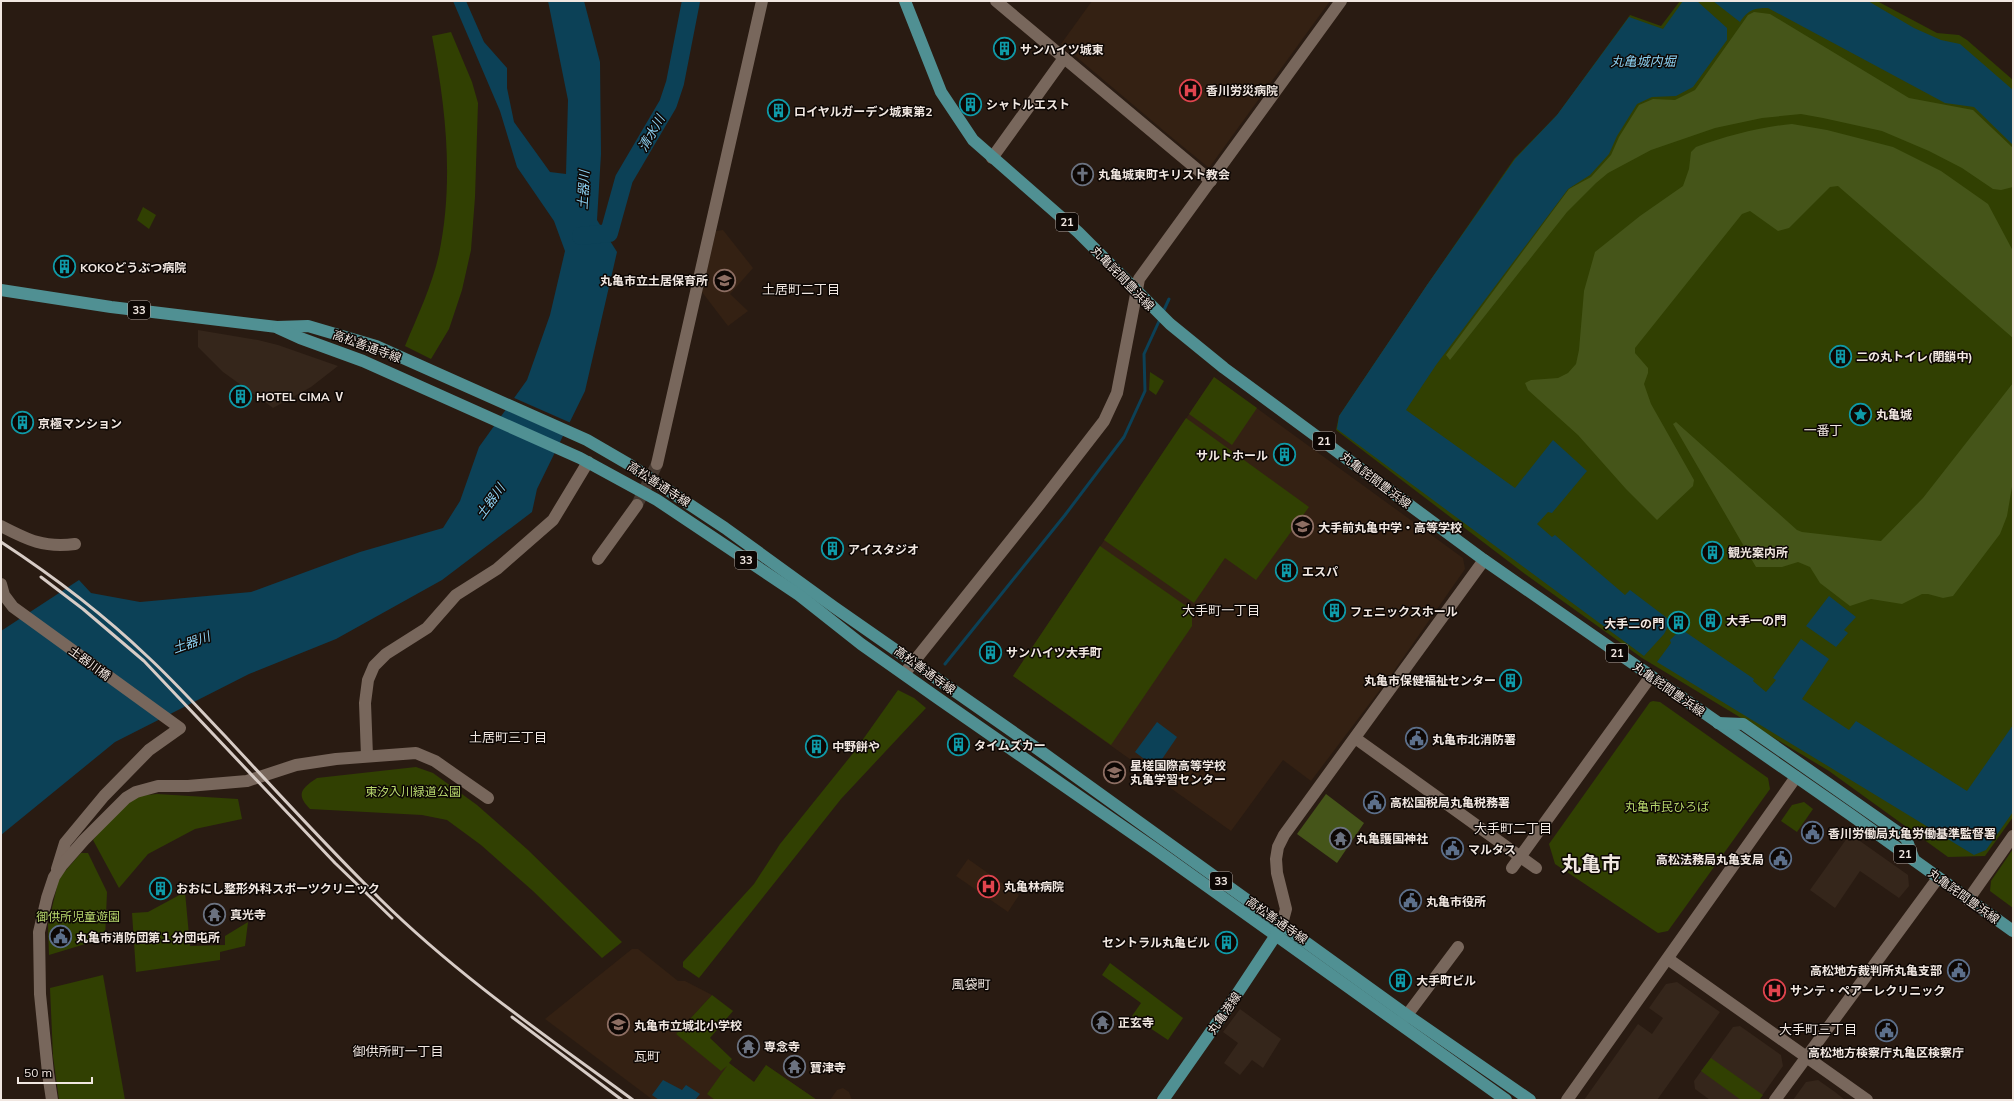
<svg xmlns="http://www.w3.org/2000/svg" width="2014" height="1101" viewBox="0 0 2014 1101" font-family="Mulish,'Noto Sans JP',sans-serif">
	<rect width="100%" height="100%" fill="#291b12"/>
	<g fill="#35261b">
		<path d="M198,330l60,10 20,5 60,21 -27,21 -38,21 -50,-36 -25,-25z"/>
		<path d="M1850,834l58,41 1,11 -10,12 -39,-27 -25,37 -25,-18z"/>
		<path d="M1677,982l43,30 -63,88h-73l54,-76 14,10 11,-16 -14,-10 17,-24z"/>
		<path d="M1240,1009l41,30 -18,29 -11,-8 -12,15 -16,-12 14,-20 -15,-11z"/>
		<path d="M1740,1026l41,29 2,11 -24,34h-49l-15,-11 -1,-8 39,-54z"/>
		<path d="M1818,1080l17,12 10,8h-52l13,-18z"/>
	</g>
	<g fill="#342113">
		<path d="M1092,1h238l-121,167 -39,-32 -109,-92z"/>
		<path d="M723,230l30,38 -23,26 18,17 -20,15 -26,-34 14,-61z"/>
		<path d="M1214,377l249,181 2,11 -76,109 -78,103 -28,-21 -52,71 -218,-155z"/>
		<path d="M968,859l51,36 -11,17 -52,-36z"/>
		<path d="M632,949h6l40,32h7l27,14 -36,39 53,29 25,19 12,-17 51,35h-164l-108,-81z"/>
		<path d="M843,1088l6,4 3,8h-22l7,-10z"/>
	</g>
	<g fill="#314002">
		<path d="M1680,1h197l60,32 22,2 8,5 46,40v737l-28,39 -37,1 -119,-86 -187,-113 -117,-84 -189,-144 3,-14 88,-131 87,-126 43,-44 73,-100 31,11z"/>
		<path d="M451,32l21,50 6,21 -3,94 -4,53 -9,40 -13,39 -18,30 -26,-13c12,-29 27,-60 34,-92 15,-72 7,-146 -7,-218z"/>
		<path d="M143,207l13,8 -7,14 -12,-9z"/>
		<path d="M1150,372l14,9 -8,14 -7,-5z"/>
		<path d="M1214,377l43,31 -25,37 -43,-31z"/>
		<path d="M1186,418l123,89 -53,73 -31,-22 -31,45 -90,-63z"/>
		<path d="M1100,546l92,64v16l-81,119 -98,-69z"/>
		<path d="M898,690l16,8 12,10 -85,91 -142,179 -16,-11v-5l71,-78 26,-40 74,-92z"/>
		<path d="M1653,701l7,1 108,76 2,11 -102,142 -10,2 -103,-69 -6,-20 101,-142z"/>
		<path d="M416,767l17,6 44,32 51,45 94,92 -20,16 -69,-67 -52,-46 -34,-25 -25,-5 -112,-6c-15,-15 -8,-21 7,-31z"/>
		<path d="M157,794l81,5 4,20 -47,10 -47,25 -29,34 -26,-48 18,-22 26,-22z"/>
		<path d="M1804,802l9,7 -16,23 -16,-11 11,-16z"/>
		<path d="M2013,849v59l-23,-17 1,-10z"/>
		<path d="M81,853h7l19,39 -2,46 -56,17 -1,-30 11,-47z"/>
		<path d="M185,892l5,54 35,-1v-9l23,-14 -3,24 -25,6v8l-84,12 -4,-59 16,-1z"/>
		<path d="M1110,963l73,55 -15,22 -36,-24 9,-13 -39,-28z"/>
		<path d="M103,975l22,125h-66l-6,-44 -3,-68z"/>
		<path d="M712,995l21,16 -23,27 22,21 -3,4 25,19 12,-17 51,35h-102l-8,-6 20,-28 -6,5 -45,-37z"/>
		<path d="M1711,1058l52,37 -4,5h-18l-40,-29z"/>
	</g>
	<g fill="#455519">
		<path d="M1754,12l16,2 139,84 64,12 40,38v39l-12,3 -8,-1 -31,-21 -33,-17 -47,-20 -59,-13 -22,-4 -39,4 -47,10 -64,22 -43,23 -12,10 -29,29 -117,148 -4,-5 123,-166 22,-12 20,-22 8,-18 20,-32 14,-6 22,1 20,-10 53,-75z"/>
		<path d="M1792,124l35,6 66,17 48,24 47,33 25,47v87l-175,-152 -8,1 -41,41 -11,3 -28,-20 -8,3 -107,134v5l13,15v5l-4,11 7,20 43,76 -1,6 -36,34 -31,-31 -48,-54 -50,-45 -3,-7 6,-3 27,-2 10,-5 8,-9 3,-14 5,-59 11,-39 45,-36 43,-30 6,-17 2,-17 5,-5c31,-11 63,-20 96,-23z"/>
		<path d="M2013,383v98l-6,35 -7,18 -47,62 -10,2 -15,-4h-6l-20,10 -31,-5 -21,7 -30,-23 -10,-16 -12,-5 -16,5h-26l-83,-143 3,-2 121,108 5,2 79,9 42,-43z"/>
		<path d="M1326,794l38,29 -27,40 -40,-29z"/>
	</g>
	<g fill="#0c4157">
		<path d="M453,1h13l18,41 23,26v20l7,34 36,50 16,2 2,-74 -20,-99h36l16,61 1,92 -4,66 20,32 -32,139 -48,98 -5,23 -90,68 -106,59 -87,35 -134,68 -114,93v-204l78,-51 12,13 49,9 111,-10 109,-40 83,-24 17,-27 19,-54 48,-67 23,-65 15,-64 -11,-30 -37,-54 -17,-56z"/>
		<path d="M1683,1h14l30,27v12l-34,47 -17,9 -24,1 -15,7 -20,32 -8,18 -19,21 -22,14 -132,176 -30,45 109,78 38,-48 34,31 -35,42 -4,-1 -11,12 15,13 3,-2 70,60 5,-5 41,31 -7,13 -20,22 -307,-227 2,-13 88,-131 88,-126 42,-44 72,-98 34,12z"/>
		<path d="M1713,1h155l46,27 27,12 19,4 53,46v55l-39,-38 -29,-4 -177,-95c-14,0 -20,2 -28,14z"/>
		<path d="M1829,596l27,21 -12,13 4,3 -12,14 -30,-21z"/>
		<path d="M1681,629l73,50 -1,2 13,11 10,-12 -3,-2 28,-39 28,20 -27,40 47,31 7,-9 111,70 46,-66v87l-27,38 -12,5 -317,-193 14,-19 -1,-3z"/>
		<path d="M1157,722l20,15 -21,31 -21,-16z"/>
		<path d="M663,1080l19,10 4,-5 14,9 -5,6h-36l-7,-5z"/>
	</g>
	<path fill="#291b12" d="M512,397l59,26 -6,13 -61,-27z"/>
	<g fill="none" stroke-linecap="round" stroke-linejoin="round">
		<g stroke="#0c4157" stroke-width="3">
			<path d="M1163,312l6,-13"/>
			<path d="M945,664l120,-149 59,-78 21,-46 -1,-37 16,-35"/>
		</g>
		<path stroke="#0c4157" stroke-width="18" d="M581,236l28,-3 15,-54 44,-75 7,-21 16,-82"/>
		<path stroke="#473a31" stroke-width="12" stroke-dasharray="12 6" stroke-linecap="butt" d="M637,505l20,-41"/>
		<g stroke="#78675c" stroke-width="12">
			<path d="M996,1l215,180"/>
			<path d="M992,158l72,-100"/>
			<path d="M657,464l105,-463"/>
			<path d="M1,526c27,14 43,22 74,18"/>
			<path d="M598,559l39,-54"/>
			<path d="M1,584l3,11 9,12 167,121 -31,22 -45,46 -39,47 -8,26"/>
			<path d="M904,674l135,-169 65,-84 13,-28 22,-114 202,-278"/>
			<path d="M1355,738l181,130"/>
			<path d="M367,756l-2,-53 3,-23 6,-14 12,-12 41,-26 29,-33 41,-26 56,-49 35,-58"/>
			<path d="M1512,868l139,-192"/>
			<path d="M1968,900l45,-64"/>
			<path d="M1282,924l4,-15 -9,-36 -1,-14 2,-12 6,-12 200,-275"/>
			<path d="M1668,959l199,141"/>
			<path d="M1401,1021l6,-6 51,-68"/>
			<path d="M52,1100l-4,-27 -8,-79 -1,-62 8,-34 7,-21 8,-12 22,-25 42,-42 10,-6 22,-6h30l59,-5 49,-16 40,-6 80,-6 19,8 53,37"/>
			<path d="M1567,1100l229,-323"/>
			<path d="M1775,1100l163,-222"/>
		</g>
		<g stroke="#509093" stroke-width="12">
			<path d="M905,1l36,91 32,48 105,92 92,92 54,44 260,192 367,255 162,116"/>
			<path d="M1,290l110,17 166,20 31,-1 68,20 211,94 43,25 95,63 109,79 205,143 368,265 123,85"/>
			<path d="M278,328l22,10 63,23 217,97 77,42 142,95 62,49 78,55 216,150 351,251"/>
			<path d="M1718,723l25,1 163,114 8,22"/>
			<path d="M1163,1100l70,-100 47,-71"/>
		</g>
		<g stroke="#d7ccc6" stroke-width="3">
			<path d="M1,542c52,34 102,72 147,115 27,25 52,53 77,79 51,55 102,111 155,163 77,76 166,137 253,201"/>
			<path d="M41,577l42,32 61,52 191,202 57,55"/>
			<path d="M512,1017l110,83"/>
		</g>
	</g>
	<defs>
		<symbol id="building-ring" viewBox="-11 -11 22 22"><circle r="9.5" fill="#0d0704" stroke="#0f9aa8" stroke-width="1.5"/><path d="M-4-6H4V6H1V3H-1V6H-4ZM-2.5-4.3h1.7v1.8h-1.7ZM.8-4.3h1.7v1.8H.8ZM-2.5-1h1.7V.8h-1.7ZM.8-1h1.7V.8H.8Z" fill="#0f9aa8"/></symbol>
		<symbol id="hospital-ring" viewBox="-11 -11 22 22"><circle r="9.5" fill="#0d0704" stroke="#e0444e" stroke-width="1.5"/><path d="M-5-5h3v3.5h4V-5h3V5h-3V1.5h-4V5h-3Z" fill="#e0444e"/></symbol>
		<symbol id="church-ring" viewBox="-11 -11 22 22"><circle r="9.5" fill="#0d0704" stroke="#6b7280" stroke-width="1.5"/><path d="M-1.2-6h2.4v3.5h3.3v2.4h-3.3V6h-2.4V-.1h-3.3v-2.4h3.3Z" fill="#6b7280"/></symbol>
		<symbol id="school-ring" viewBox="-11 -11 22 22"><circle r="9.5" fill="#0d0704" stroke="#8d6e63" stroke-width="1.5"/><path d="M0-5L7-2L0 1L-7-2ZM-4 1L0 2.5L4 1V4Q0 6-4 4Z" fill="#8d6e63"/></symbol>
		<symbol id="sight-ring" viewBox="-11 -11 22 22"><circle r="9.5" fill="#0d0704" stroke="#0f9aa8" stroke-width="1.5"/><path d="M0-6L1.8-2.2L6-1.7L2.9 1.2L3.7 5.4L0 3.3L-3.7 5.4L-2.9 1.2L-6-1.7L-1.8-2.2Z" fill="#0f9aa8"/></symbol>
		<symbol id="civic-ring" viewBox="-11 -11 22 22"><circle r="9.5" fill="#0d0704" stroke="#5c6f8a" stroke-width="1.5"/><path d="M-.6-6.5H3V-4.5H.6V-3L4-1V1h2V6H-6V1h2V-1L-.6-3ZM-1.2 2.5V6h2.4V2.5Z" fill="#5c6f8a"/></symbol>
		<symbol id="temple-ring" viewBox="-11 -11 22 22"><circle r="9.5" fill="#0d0704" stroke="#6b7280" stroke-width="1.5"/><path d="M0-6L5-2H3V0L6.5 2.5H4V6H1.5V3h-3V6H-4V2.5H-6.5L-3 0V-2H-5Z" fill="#6b7280"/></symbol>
	</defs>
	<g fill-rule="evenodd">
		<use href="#building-ring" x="992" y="36" width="25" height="25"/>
		<use href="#hospital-ring" x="1178" y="78" width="25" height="25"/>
		<use href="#building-ring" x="958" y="92" width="25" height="25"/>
		<use href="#building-ring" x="766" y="98" width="25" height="25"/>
		<use href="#church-ring" x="1070" y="162" width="25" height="25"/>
		<use href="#building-ring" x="52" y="254" width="25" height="25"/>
		<use href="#school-ring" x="712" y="268" width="25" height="25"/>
		<use href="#building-ring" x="1828" y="344" width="25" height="25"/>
		<use href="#building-ring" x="228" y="384" width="25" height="25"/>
		<use href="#sight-ring" x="1848" y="402" width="25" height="25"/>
		<use href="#building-ring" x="10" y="410" width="25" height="25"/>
		<use href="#building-ring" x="1272" y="442" width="25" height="25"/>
		<use href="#school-ring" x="1290" y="514" width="25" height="25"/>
		<use href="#building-ring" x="820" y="536" width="25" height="25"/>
		<use href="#building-ring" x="1700" y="540" width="25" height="25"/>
		<use href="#building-ring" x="1274" y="558" width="25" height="25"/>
		<use href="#building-ring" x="1322" y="598" width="25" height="25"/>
		<use href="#building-ring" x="1698" y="608" width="25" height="25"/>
		<use href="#building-ring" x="1666" y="610" width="25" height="25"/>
		<use href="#building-ring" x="978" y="640" width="25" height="25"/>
		<use href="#building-ring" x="1498" y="668" width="25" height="25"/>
		<use href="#civic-ring" x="1404" y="726" width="25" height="25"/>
		<use href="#building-ring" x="946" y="732" width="25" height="25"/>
		<use href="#building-ring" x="804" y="734" width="25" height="25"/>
		<use href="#school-ring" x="1102" y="760" width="25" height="25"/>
		<use href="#civic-ring" x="1362" y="790" width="25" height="25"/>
		<use href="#civic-ring" x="1800" y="820" width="25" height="25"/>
		<use href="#temple-ring" x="1328" y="826" width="25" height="25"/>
		<use href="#civic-ring" x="1440" y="836" width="25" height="25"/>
		<use href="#civic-ring" x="1768" y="846" width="25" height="25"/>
		<use href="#hospital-ring" x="976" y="874" width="25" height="25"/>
		<use href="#building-ring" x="148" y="876" width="25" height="25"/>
		<use href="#civic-ring" x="1398" y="888" width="25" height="25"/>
		<use href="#temple-ring" x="202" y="902" width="25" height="25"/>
		<use href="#civic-ring" x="48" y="924" width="25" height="25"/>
		<use href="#building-ring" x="1214" y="930" width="25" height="25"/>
		<use href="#civic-ring" x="1946" y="958" width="25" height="25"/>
		<use href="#building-ring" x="1388" y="968" width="25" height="25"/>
		<use href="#hospital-ring" x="1762" y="978" width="25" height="25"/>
		<use href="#temple-ring" x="1090" y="1010" width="25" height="25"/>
		<use href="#school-ring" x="606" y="1012" width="25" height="25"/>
		<use href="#civic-ring" x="1874" y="1018" width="25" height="25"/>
		<use href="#temple-ring" x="736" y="1034" width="25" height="25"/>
		<use href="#temple-ring" x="782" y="1054" width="25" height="25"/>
	</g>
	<g text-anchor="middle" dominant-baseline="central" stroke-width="3" stroke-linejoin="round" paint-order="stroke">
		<g fill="#0d0704" stroke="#ada49f" stroke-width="1">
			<rect x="1056" y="213" width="22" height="18" rx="3"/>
			<rect x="128" y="301" width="22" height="18" rx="3"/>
			<rect x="1313" y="432" width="22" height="18" rx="3"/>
			<rect x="735" y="551" width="22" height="18" rx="3"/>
			<rect x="1606" y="644" width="22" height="18" rx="3"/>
			<rect x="1894" y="845" width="22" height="18" rx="3"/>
			<rect x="1210" y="872" width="22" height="18" rx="3"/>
		</g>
		<g font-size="11" font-weight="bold" fill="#f1e7e1">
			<text x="1067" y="222">21</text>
			<text x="139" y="310">33</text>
			<text x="1324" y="441">21</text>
			<text x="746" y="560">33</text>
			<text x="1617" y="653">21</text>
			<text x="1905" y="854">21</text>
			<text x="1221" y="881">33</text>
		</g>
		<g font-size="12" font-weight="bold" fill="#f1e7e1" stroke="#0d0704" text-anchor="start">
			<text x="1020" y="49">サンハイツ城東</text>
			<text x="1206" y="90">香川労災病院</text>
			<text x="986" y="104">シャトルエスト</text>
			<text x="794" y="111">ロイヤルガーデン城東第2</text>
			<text x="1098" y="174">丸亀城東町キリスト教会</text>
			<text x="80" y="267">KOKOどうぶつ病院</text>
			<text x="708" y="280" text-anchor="end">丸亀市立土居保育所</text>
			<text x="1856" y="356">二の丸トイレ(閉鎖中)</text>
			<text x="256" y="396">HOTEL CIMA Ⅴ</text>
			<text x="1876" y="414">丸亀城</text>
			<text x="38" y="423">京極マンション</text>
			<text x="1268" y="455" text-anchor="end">サルトホール</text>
			<text x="1318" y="527">大手前丸亀中学・高等学校</text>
			<text x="848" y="549">アイスタジオ</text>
			<text x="1728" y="552">観光案内所</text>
			<text x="1302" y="571">エスパ</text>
			<text x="1350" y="611">フェニックスホール</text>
			<text x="1726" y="620">大手一の門</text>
			<text x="1664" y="623" text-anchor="end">大手二の門</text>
			<text x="1006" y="652">サンハイツ大手町</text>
			<text x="1496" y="680" text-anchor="end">丸亀市保健福祉センター</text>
			<text x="1432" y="739">丸亀市北消防署</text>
			<text x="974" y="745">タイムズカー</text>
			<text x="832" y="746">中野餅や</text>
			<text x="1130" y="765">星槎国際高等学校<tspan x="1130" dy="14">丸亀学習センター</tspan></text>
			<text x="1390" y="802">高松国税局丸亀税務署</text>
			<text x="1828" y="833">香川労働局丸亀労働基準監督署</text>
			<text x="1356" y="838">丸亀護国神社</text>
			<text x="1468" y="849">マルタス</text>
			<text x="1764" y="859" text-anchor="end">高松法務局丸亀支局</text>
			<text x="1004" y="886">丸亀林病院</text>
			<text x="176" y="888">おおにし整形外科スポーツクリニック</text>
			<text x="1426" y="901">丸亀市役所</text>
			<text x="230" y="914">真光寺</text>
			<text x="76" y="937">丸亀市消防団第１分団屯所</text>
			<text x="1210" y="942" text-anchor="end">セントラル丸亀ビル</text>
			<text x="1942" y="970" text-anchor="end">高松地方裁判所丸亀支部</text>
			<text x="1416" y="980">大手町ビル</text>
			<text x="1790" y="990">サンテ・ペアーレクリニック</text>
			<text x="1118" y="1022">正玄寺</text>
			<text x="634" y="1025">丸亀市立城北小学校</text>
			<text x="764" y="1046">専念寺</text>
			<text x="1886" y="1052" text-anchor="middle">高松地方検察庁丸亀区検察庁</text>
			<text x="810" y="1067">寶津寺</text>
		</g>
		<g font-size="12" fill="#f1e7e1" stroke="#0d0704">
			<text transform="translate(1123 278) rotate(46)">丸亀詫間豊浜線</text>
			<text transform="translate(367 346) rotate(20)">高松善通寺線</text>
			<text transform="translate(1376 480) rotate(37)">丸亀詫間豊浜線</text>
			<text transform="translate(659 484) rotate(33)">高松善通寺線</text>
			<text transform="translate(90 663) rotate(36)">土器川橋</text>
			<text transform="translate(925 670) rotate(36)">高松善通寺線</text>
			<text transform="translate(1669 689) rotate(35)">丸亀詫間豊浜線</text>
			<text transform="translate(1964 896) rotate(36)">丸亀詫間豊浜線</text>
			<text transform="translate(1277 920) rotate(35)">高松善通寺線</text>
			<text transform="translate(1224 1013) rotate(-55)">丸亀港線</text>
		</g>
		<g font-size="12" fill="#b8d86d" stroke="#0d0704">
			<text x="413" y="791">東汐入川緑道公園</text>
			<text x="1667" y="806">丸亀市民ひろば</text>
			<text x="78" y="916">御供所児童遊園</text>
		</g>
		<g font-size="13" font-style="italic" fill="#8cd0f1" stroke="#0d0704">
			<text x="1643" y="61">丸亀城内堀</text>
			<text transform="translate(651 133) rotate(-60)">清水川</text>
			<text transform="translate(583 190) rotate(-87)">土器川</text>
			<text transform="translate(490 501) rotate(-54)">土器川</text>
			<text transform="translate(191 642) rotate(-20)">土器川</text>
		</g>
		<g font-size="13" fill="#f1e7e1" stroke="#0d0704">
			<text x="801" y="289">土居町二丁目</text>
			<text x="1823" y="430">一番丁</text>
			<text x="1221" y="610">大手町一丁目</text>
			<text x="508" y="737">土居町三丁目</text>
			<text x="1513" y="828">大手町二丁目</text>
			<text x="971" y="984">風袋町</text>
			<text x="1818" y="1029">大手町三丁目</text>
			<text x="398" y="1051">御供所町一丁目</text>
			<text x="647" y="1056">瓦町</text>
		</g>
		<g font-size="20" font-weight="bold" fill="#f1e7e1" stroke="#0d0704">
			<text x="1591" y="863">丸亀市</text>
		</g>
	</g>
	<rect width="2014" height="1101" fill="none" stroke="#f1e7e1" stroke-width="4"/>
	<path d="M18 1077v6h74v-6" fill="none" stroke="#f1e7e1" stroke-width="2"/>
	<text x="24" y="1077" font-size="12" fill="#f1e7e1" stroke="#0d0704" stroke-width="3" paint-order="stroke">50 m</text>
</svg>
